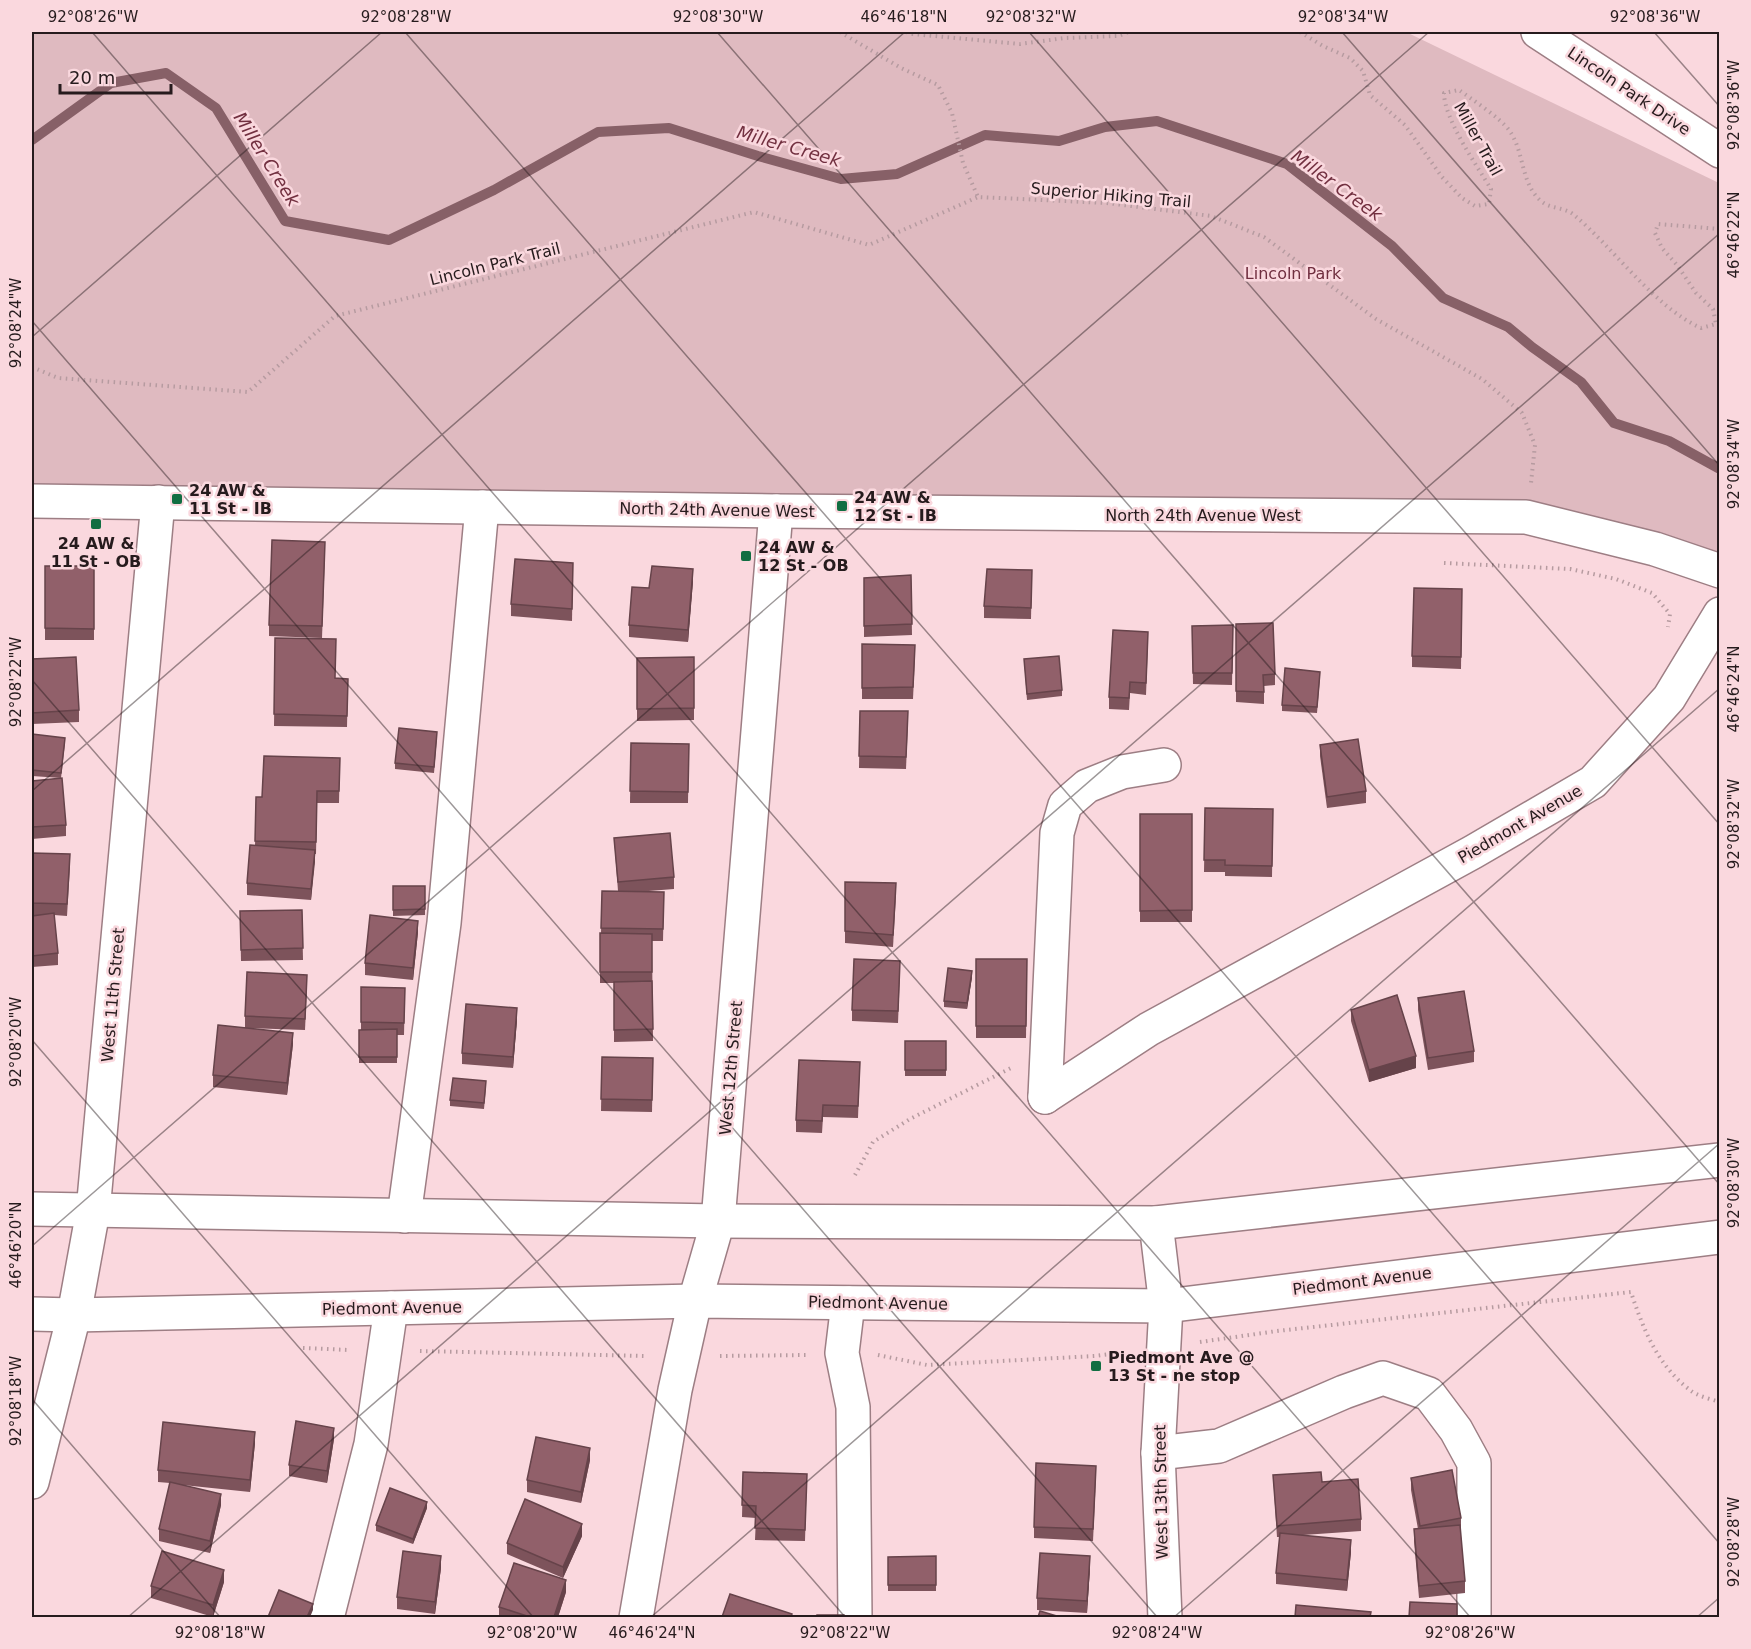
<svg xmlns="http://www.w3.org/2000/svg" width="1751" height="1649" viewBox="0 0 1751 1649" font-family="'DejaVu Sans',sans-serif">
	<rect width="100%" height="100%" fill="#fad8de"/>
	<path fill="#dfbac0" d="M32,32h1374l313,151v382l-193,-48 -1494,-16z"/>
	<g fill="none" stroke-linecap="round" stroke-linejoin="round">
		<path stroke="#876067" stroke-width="10" d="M32,140l79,-57 55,-10 50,35 69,113 104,19 105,-50 104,-58 71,-4 89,28 83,23 56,-5 88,-39 74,6 46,-14 52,-6 130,43 105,82 51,52 65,29 24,20 49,35 33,41 55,18 51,28"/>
		<defs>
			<g id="minor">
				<path d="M1538,32l182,119"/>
				<path d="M32,501l744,10 750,6 129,32 65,22"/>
				<path d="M1045,1097l104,-68 324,-177 120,-70 76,-84 51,-84"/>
				<path d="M1045,1097l12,-264 8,-28 22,-19 35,-14 42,-7"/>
				<path d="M404,1216l40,-293 38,-416"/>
				<path d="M1156,1223l10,83 -8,147 7,165"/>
				<path d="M848,1303l-6,50 11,54 2,211"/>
				<path d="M1158,1453l61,-7 125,-54 39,-14 46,16 27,36 18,33v155"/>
				<path d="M32,1482l42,-167 19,-104 65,-709"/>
				<path d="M327,1618l44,-174 20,-136"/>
				<path d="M636,1618l39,-228 20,-89 23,-80 58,-710"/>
			</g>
			<g id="highway">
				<path d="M32,1209l686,12 438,2 564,-63"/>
				<path d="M32,1314l42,1 621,-14 471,5 554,-69"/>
			</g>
		</defs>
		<use href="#minor" stroke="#9d7e84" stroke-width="36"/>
		<use href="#highway" stroke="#9d7e84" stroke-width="36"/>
		<g stroke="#b69ba0" stroke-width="4" stroke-dasharray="1.5 4.5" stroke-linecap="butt">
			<path d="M840,32l61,36 37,17 14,28 11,50 15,34 129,6 104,13 53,21 112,82 106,60 40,34 13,32 -4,38"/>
			<path d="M906,32l7,2 107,10 45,-6 53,-2 11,-4"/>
			<path d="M1300,32l23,14 27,12 13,13 7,24 35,30 37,52 20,21 13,8 14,-2 2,-15c-14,-23 -47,-70 -47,-96l15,-3c14,10 41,28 50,40 16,22 11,53 32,71 9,8 24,6 33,14 40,33 80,92 127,113l15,-4 -3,-15 -17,-16 -19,-28 -15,-17 -7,-15 3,-9 62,5"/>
			<path d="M32,367l26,11 190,14 87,-76 419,-104 115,33 109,-48"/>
			<path d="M1444,563l126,6 46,10 36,14 18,21 -2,13"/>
			<path d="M855,1175l18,-33 37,-23 101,-51"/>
			<path d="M1200,1342l77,-11 354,-39c12,37 27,74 59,98 7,6 20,9 30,12"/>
			<path d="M303,1348l46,2"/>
			<path d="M420,1351l226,5"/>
			<path d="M878,1355l49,10 168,-9 32,-4"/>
			<path d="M720,1356l88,-1"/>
		</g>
		<use href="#minor" stroke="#fff" stroke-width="33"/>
		<use href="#highway" stroke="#fff" stroke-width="33"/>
	</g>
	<g fill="#7d535b">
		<path d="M325,553l-3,85 -53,-2v-11z"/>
		<path d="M573,563l-1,58 -61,-5v-12z"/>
		<rect x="45" y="566" width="49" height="74"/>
		<path d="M1032,570l-1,49 -47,-1v-12z"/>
		<path d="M911,575l1,60 -48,2v-59z"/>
		<path d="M693,581l-5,61 -59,-5v-12l20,-37z"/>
		<path d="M1462,589l-1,80 -49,-2v-11z"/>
		<path d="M1236,624l39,50v11l-11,1v18l-28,-2z"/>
		<path d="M1233,625l-1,60 -39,-1 -1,-58z"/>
		<path d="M275,638l60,40 13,1 -1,48 -73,-1z"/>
		<path d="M1148,643l-2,52 -16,-2 -1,17 -20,-1v-12z"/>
		<path d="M862,644l53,12 -2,43h-51z"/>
		<path d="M694,657v63l-57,1v-63z"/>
		<path d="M32,659l47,51v12l-47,2z"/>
		<path d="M1024,659l38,31v6l-35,4z"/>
		<path d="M1320,678l-3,35 -35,-2v-6z"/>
		<path d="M860,711l48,12 -2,46 -47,-1z"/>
		<path d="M32,734l33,9 -4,35 5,47v11l-34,3v-58l29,-3 -29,-2z"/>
		<path d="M437,737l-3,36 -39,-4v-6z"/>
		<path d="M631,743l58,1 -1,59h-58z"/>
		<path d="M1320,745l46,46v12l-39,5 -7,-52z"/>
		<path d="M340,758l-1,45h-22l-1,51h-1l-4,46 -64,-5v-12l8,-37 1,-49h6z"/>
		<path d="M1205,808l68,1 -1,68 -47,-1v-4h-21z"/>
		<rect x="1140" y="814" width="52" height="108"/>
		<path d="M614,838l60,39v12l-38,3h28l-1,49h-11l1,100 -39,1v-59h-14v-50h1l1,-42h16z"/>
		<path d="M32,853l38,13 -3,50 -13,-1 4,38v12l-26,2v-51l6,-1h-6z"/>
		<path d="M845,882l51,13 -3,52 -48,-4z"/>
		<path d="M393,886h32v29l-32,1z"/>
		<path d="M302,910l1,50 -62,1 -1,-50z"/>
		<path d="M418,932l-5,48 -48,-5v-12z"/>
		<path d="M976,959h51l-1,79h-50z"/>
		<path d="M900,973l-2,50 -46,-2v-11z"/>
		<path d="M972,977l-5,32 -23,-2v-6z"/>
		<path d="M307,987l-2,43 -60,-2v-12z"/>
		<path d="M361,987l44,1 -1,47h-7v28h-38v-33h2z"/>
		<path d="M1418,998l56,53v11l-46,8 -10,-60z"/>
		<path d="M1351,1010l65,58 -47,14 -18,-61z"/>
		<path d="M517,1020l-4,48 -51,-4v-11z"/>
		<rect x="905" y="1041" width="41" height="35"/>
		<path d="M293,1044l-6,51 -74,-8v-12z"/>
		<path d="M602,1057l51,1 -1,54 -51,-1z"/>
		<path d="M860,1062l-2,56 -35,-1 -1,16 -26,-1v-12z"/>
		<path d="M486,1087l-2,22 -34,-3v-6z"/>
		<path d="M334,1439l-7,44 -38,-7v-11z"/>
		<path d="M255,1443l-5,49 -67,-7 38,20 -11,48 -51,-12v-12l11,-46 -12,-1v-12z"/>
		<path d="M590,1460l-9,43 -54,-11v-12z"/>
		<path d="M743,1472l64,2 -2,67 -50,-1 1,-22 -14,-1z"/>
		<path d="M1273,1475l49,7 39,37v12l-58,4 48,17 -4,39 -71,-7v-11l4,-36h-3z"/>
		<path d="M1096,1477l-3,64 -59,-3v-11z"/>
		<path d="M1411,1478l50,40v12h-1l5,51v12l-46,5 -5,-57v-12h4l-7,-39z"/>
		<path d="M427,1508l-14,36 -37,-13v-6z"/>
		<path d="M582,1536l-19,42 -56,-24v-11z"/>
		<path d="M936,1556v35h-48v-34z"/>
		<path d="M441,1568l-6,46 -38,-5v-12z"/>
		<path d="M1090,1568l-3,45 -50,-3v-12z"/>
		<path d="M224,1582l-11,35 -62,-19v-12z"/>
		<path d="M566,1592l-8,25h-59v-10z"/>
	</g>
	<g fill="#66434a">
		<path d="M693,569v12l-5,61v-12z"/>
		<path d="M315,850v12l-4,38v-11z"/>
		<path d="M418,921v11l-5,48v-12z"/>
		<path d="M972,971v6l-5,32v-6z"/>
		<path d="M517,1008v12l-4,48v-11z"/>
		<path d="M293,1033v11l-6,51v-12z"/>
		<path d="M1416,1056v12l-47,14v-12z"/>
		<path d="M334,1428v11l-7,44v-12z"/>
		<path d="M255,1432v11l-5,49v-12z"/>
		<path d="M590,1448v12l-9,43v-11z"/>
		<path d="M221,1494v11l-11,48v-12z"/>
		<path d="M427,1502v6l-14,36v-5z"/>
		<path d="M582,1524v12l-19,42v-11z"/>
		<path d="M1351,1540v12l-4,39v-11z"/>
		<path d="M441,1556v12l-6,46v-12z"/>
		<path d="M1090,1556v12l-3,45v-12z"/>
		<path d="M224,1570v12l-11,35v-12z"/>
		<path d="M566,1580v12l-8,25h-4z"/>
		<path d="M313,1604v6l-3,7h-3z"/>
	</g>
	<g fill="#91606a" stroke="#66434a" stroke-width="1.5">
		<path d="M272,540l53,2 -3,84 -53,-1z"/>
		<path d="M515,559l58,4 -1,46 -61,-5z"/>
		<path d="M45,566h49v63l-49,-1z"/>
		<path d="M652,566l41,3 -5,61 -59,-5 3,-38 17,1z"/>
		<path d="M987,569l45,1 -1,38 -47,-2z"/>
		<path d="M911,575l1,49 -48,2v-48z"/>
		<path d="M1414,588l48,1 -1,68 -49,-1z"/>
		<path d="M1273,623l2,51 -12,1 1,17 -28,-1v-67z"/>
		<path d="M1233,625l-1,48h-39l-1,-47z"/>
		<path d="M1113,630l35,2 -2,51 -16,-1 -1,16 -20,-1z"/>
		<path d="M275,638l61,1 -1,39 13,1 -1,37 -73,-2z"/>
		<path d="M862,644l53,1 -2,42 -51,1z"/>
		<path d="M1059,656l3,34 -35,4 -3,-35z"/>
		<path d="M76,657l3,53 -47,3v-54z"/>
		<path d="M694,657v51l-57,1v-51z"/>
		<path d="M1285,668l35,4 -3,35 -35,-2z"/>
		<path d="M860,711h48l-2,46 -47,-1z"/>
		<path d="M399,728l38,4 -3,35 -39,-4z"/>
		<path d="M32,734l33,4 -4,35 -29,-3z"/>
		<path d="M1358,739l8,52 -39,6 -7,-52z"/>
		<path d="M631,743l58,1 -1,48 -58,-1z"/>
		<path d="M264,756l76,2 -1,33h-22l-1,51 -61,-1 1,-44h6z"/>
		<path d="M62,778l4,47 -34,2v-46z"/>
		<path d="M1205,808l68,1 -1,57 -47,-1v-5h-21z"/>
		<path d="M1140,814h52v96l-52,1z"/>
		<path d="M670,833l4,44 -56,5 -4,-44z"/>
		<path d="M250,845l65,5 -4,39 -64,-6z"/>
		<path d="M32,853l38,1 -3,50 -35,-1z"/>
		<path d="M845,882l51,1 -3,52 -48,-4z"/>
		<path d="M393,886h32v23l-32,1z"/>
		<path d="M602,891l62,1 -1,37 -62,-1z"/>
		<path d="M302,910l1,38 -62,2 -1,-39z"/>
		<path d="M54,913l4,40 -26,3v-40z"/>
		<path d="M370,915l48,6 -5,47 -48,-5z"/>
		<path d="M600,933l52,1v38h-52z"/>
		<path d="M854,959l46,2 -2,50 -46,-1z"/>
		<path d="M976,959h51l-1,67h-50z"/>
		<path d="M948,968l24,3 -5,32 -23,-2z"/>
		<path d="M247,972l60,3 -2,44 -60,-3z"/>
		<path d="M652,981l1,48 -39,1v-48z"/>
		<path d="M361,987l44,1 -1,35 -43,-1z"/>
		<path d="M1464,991l10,60 -46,7 -10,-60z"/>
		<path d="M1397,995l19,61 -47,14 -18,-60z"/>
		<path d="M466,1004l51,4 -4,49 -51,-4z"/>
		<path d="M218,1025l75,8 -6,50 -74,-8z"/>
		<path d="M397,1029v28h-38v-27z"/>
		<rect x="905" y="1041" width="41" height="29"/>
		<path d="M602,1057l51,1 -1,42 -51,-1z"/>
		<path d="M799,1060l61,2 -2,44 -35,-1 -1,16 -26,-1z"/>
		<path d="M453,1078l33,3 -2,22 -34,-3z"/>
		<path d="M296,1421l38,7 -7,43 -38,-6z"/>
		<path d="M163,1422l92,10 -5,48 -92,-10z"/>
		<path d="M536,1437l54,11 -9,44 -54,-12z"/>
		<path d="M1036,1463l60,3 -3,63 -59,-2z"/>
		<path d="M1452,1470l9,48 -41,8 -9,-48z"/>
		<path d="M743,1472l64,2 -2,56 -50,-2 1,-22 -14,-1z"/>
		<path d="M1321,1472l1,10 36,-3 3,40 -84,7 -4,-51z"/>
		<path d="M170,1482l51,12 -11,47 -51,-12z"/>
		<path d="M390,1488l37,14 -14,37 -37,-14z"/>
		<path d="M525,1499l57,25 -19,43 -56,-24z"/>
		<path d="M1460,1525l5,56 -46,5 -5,-57z"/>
		<path d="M1280,1533l71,7 -4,40 -71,-7z"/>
		<path d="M162,1551l62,19 -11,35 -62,-19z"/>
		<path d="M403,1551l38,5 -6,46 -38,-5z"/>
		<path d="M1040,1553l50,3 -3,45 -50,-3z"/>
		<path d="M936,1556v29h-48v-28z"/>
		<path d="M514,1563l52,17 -12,37h-24l-31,-10z"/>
		<path d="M279,1590l34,14 -6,13h-39z"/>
		<path d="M730,1594l62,20 -1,3h-69z"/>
		<path d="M1410,1602l47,2v13h-48z"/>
		<path d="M1296,1605l75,7 -1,5h-75z"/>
		<path d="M1040,1611l20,6h-22z"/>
		<rect x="817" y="1615" width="27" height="2"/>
	</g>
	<path fill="none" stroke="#261b1d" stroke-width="1.5" stroke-opacity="0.45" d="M92,32l1379,1586M405,32l1315,1512M717,32l1003,1153M1029,32l691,793M1342,32l378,434M1654,32l66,75M32,321l1126,1297M32,337l350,-305M32,680l814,938M32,791l873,-759M32,1040l502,578M32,1246l1397,-1214M32,1399l189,219M127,1618l1593,-1385M650,1618l1070,-930M1173,1618l547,-475M1696,1618l24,-21"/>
	<g fill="#116e42" stroke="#fad8de" stroke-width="2">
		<rect x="171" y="493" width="12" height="12" rx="3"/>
		<rect x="836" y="500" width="12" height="12" rx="3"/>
		<rect x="90" y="518" width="12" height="12" rx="3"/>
		<rect x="740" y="550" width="12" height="12" rx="3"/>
		<rect x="1090" y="1360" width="12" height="12" rx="3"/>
	</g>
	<g text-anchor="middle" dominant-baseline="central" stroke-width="5" stroke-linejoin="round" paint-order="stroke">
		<g font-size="16" fill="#261b1d" stroke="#fad8de">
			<text transform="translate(1629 91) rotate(34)">Lincoln Park Drive</text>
			<text transform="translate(1478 139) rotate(61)">Miller Trail</text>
			<text transform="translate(1111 195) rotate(5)">Superior Hiking Trail</text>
			<text transform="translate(495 264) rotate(-14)">Lincoln Park Trail</text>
			<text transform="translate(717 510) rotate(1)">North 24th Avenue West</text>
			<text x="1203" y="515">North 24th Avenue West</text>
			<text transform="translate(1520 824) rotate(-30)">Piedmont Avenue</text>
			<text transform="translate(113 995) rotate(-85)">West 11th Street</text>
			<text transform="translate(731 1068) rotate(-85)">West 12th Street</text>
			<text transform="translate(1362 1281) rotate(-7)">Piedmont Avenue</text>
			<text transform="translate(878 1303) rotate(1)">Piedmont Avenue</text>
			<text transform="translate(392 1308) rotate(-1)">Piedmont Avenue</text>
			<text transform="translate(1161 1492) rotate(-91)">West 13th Street</text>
		</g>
		<g font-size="16" fill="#702e3f" stroke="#fad8de">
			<text x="1293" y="273">Lincoln Park</text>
		</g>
		<g font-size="16" font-weight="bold" fill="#261b1d" stroke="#fad8de" text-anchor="start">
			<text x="189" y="490">24 AW &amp;<tspan x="189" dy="18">11 St - IB</tspan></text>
			<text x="854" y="497">24 AW &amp;<tspan x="854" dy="18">12 St - IB</tspan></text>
			<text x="96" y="543" text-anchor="middle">24 AW &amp;<tspan x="96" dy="18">11 St - OB</tspan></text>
			<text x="758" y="547">24 AW &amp;<tspan x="758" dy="18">12 St - OB</tspan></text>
			<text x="1108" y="1357">Piedmont Ave @<tspan x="1108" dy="18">13 St - ne stop</tspan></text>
		</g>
		<g font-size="18" font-style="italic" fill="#723040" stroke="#fad8de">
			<text transform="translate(789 146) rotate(16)">Miller Creek</text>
			<text transform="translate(267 159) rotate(58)">Miller Creek</text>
			<text transform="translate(1337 185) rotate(36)">Miller Creek</text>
		</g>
	</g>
	<rect width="1751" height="1649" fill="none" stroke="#fad8de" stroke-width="66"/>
	<path d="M60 84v9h111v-9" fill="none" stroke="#261b1d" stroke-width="3"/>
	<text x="69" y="84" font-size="18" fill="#261b1d" stroke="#fad8de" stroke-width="4.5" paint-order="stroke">20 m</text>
	<rect x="33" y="33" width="1685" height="1583" fill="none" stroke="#261b1d" stroke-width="2"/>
	<g font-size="15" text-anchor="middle" fill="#261b1d">
		<text x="93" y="22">92°08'26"W</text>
		<text x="406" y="22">92°08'28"W</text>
		<text x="718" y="22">92°08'30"W</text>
		<text x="904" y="22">46°46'18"N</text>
		<text x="1031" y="22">92°08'32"W</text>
		<text x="1343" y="22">92°08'34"W</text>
		<text x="1655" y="22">92°08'36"W</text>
		<text transform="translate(1734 105) rotate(-90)" y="5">92°08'36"W</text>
		<text transform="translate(1734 235) rotate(-90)" y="5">46°46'22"N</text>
		<text transform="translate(16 323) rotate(-90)" y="5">92°08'24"W</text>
		<text transform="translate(1734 464) rotate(-90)" y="5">92°08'34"W</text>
		<text transform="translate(16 682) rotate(-90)" y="5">92°08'22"W</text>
		<text transform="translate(1734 689) rotate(-90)" y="5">46°46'24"N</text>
		<text transform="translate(1734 824) rotate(-90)" y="5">92°08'32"W</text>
		<text transform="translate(16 1042) rotate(-90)" y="5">92°08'20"W</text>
		<text transform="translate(1734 1183) rotate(-90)" y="5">92°08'30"W</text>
		<text transform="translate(16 1245) rotate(-90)" y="5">46°46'20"N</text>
		<text transform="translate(16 1401) rotate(-90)" y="5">92°08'18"W</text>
		<text transform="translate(1734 1542) rotate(-90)" y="5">92°08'28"W</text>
		<text x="220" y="1638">92°08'18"W</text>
		<text x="532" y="1638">92°08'20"W</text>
		<text x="652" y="1638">46°46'24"N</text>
		<text x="845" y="1638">92°08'22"W</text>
		<text x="1157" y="1638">92°08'24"W</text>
		<text x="1470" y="1638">92°08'26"W</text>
	</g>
</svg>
